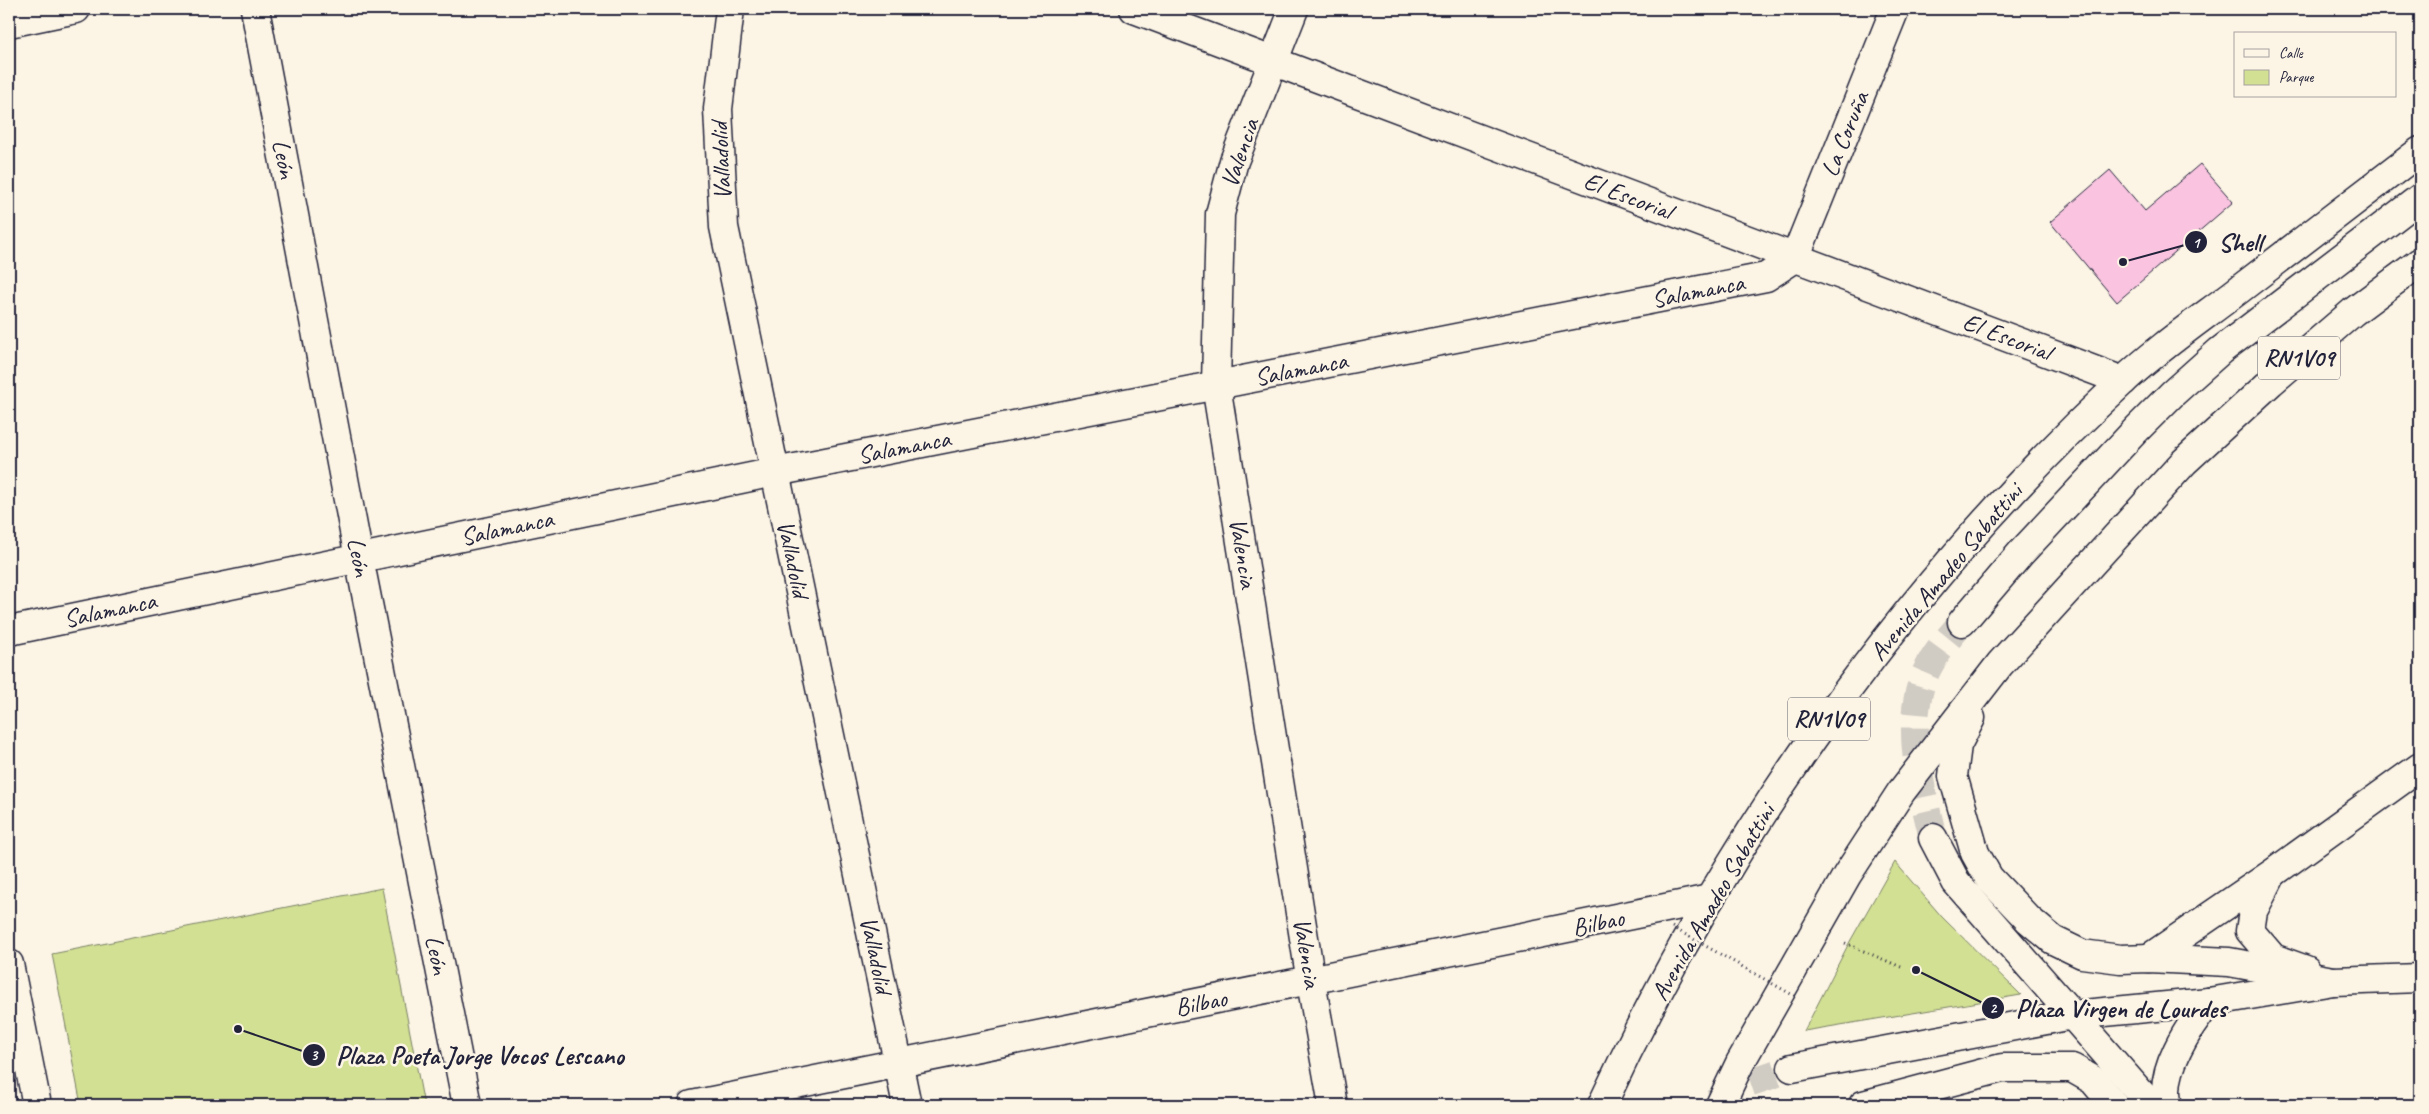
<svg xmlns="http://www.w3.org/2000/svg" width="2429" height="1114" viewBox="0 0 2429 1114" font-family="Caveat,sans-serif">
	<rect width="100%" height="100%" fill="#fcf5e5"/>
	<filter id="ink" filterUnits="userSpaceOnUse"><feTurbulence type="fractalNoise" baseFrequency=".02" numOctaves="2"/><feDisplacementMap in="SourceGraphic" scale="10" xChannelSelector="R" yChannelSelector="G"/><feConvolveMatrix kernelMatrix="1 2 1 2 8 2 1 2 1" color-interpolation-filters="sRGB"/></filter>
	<g filter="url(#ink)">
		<g fill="#d2e093" stroke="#7a8167">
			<path d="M1895,862l47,55 79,78 -217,36 44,-86z"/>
			<path d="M382,888l42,217h-343l-29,-151z"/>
		</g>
		<path fill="#fac4e0" stroke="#22223b" d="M2200,164l33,38 -116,100 -67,-80 60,-52 35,41z"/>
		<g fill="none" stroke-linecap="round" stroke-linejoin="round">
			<g stroke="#d0cbc3" stroke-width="28" stroke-dasharray="28 14" stroke-linecap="butt">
				<path d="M1933,838c-12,-51 -30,-116 -7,-166 9,-19 23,-34 36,-50"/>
				<path d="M1714,1103l31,-19 47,-16"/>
			</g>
			<defs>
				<g id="minor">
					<path d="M255,9l104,549 108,547"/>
					<path d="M730,9l-12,100 6,118 183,878"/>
					<path d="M1134,9l989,372"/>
					<path d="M1294,9l-60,152 -14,53 -4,171 95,597 22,123"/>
					<path d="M9,23l67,-14"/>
					<path d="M1795,258l100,-249"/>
					<path d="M9,631l766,-159 991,-195 29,-19"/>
					<path d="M2271,876l-18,35 -3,20 23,27 33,12"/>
					<path d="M2149,958l124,-85 147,-106"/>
					<path d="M9,964l28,141"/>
					<path d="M692,1105l1018,-206"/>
					<path d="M2168,1105c-10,-32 21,-79 41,-103"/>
				</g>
				<path id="secondary" d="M2209,1002l124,-21 87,-3"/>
				<g id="primary">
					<path d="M1962,622l58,-68 116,-124 37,-37 47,-42 200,-153"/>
					<path d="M1971,718l-14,27 -4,31 22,77 14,25 40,42 24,20 29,14 38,5 29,-1 80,4 104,19"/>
					<path d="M1933,838l23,44 195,223"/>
					<path d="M1792,1068l281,-53 136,-13"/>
					<path d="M1602,1105c125,-270 302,-520 520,-723 34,-32 73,-59 110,-87 63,-48 126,-96 188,-144"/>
					<path d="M1720,1105l20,-42 107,-188 54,-83 99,-128 184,-202 87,-80 82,-70 67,-50"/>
					<path d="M1863,1105l139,-37h70l21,12 21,25"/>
				</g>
			</defs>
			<use href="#minor" stroke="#22223b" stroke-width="31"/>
			<use href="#secondary" stroke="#22223b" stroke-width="31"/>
			<use href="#primary" stroke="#22223b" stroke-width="31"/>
			<path stroke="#22223b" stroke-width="3" stroke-dasharray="1 4" stroke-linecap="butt" d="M1845,943l56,24"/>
			<use href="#minor" stroke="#fcf5e5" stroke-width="28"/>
			<use href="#secondary" stroke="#fcf5e5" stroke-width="28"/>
			<use href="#primary" stroke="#fcf5e5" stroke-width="28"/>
			<path stroke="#22223b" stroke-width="3" stroke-dasharray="1 4" stroke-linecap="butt" d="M1672,927l126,71"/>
		</g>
	</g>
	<g text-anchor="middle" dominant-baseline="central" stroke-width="5" stroke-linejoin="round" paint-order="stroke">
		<g fill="#fcf5e5" stroke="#63616e" stroke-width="1">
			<rect x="2258" y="336.5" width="82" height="43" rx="4"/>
			<rect x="1788" y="697.5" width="82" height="43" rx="4"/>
		</g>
		<g font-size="24" font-weight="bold" fill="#22223b">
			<text x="2299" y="358">RN1V09</text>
			<text x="1829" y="719">RN1V09</text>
		</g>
		<g font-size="25" fill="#22223b" stroke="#fcf5e5">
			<text transform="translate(1845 134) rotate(-68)">La Coruña</text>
			<text transform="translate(1240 153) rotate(-71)">Valencia</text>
			<text transform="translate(284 159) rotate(79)">León</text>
			<text transform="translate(721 161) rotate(-93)">Valladolid</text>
			<text transform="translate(1628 196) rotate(21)">El Escorial</text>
			<text transform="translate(1698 291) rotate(-11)">Salamanca</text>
			<text transform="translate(2007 337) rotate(21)">El Escorial</text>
			<text transform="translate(1301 369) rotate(-11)">Salamanca</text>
			<text transform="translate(904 447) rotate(-11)">Salamanca</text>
			<text transform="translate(507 528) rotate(-12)">Salamanca</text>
			<text transform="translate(1243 553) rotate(81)">Valencia</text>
			<text transform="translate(359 557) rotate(79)">León</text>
			<text transform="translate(793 559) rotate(78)">Valladolid</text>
			<text transform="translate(1946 572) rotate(-50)">Avenida Amadeo Sabattini</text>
			<text transform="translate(110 610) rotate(-12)">Salamanca</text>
			<text transform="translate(1713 902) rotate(-60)">Avenida Amadeo Sabattini</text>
			<text transform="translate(1598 923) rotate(-12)">Bilbao</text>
			<text transform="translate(1307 953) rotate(81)">Valencia</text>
			<text transform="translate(437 955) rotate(79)">León</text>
			<text transform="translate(876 955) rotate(78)">Valladolid</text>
			<text transform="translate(1201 1003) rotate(-11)">Bilbao</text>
		</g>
	</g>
	<path fill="none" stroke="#22223b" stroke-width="2" d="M2123 262L2196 242M1916 970L1993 1008M238 1029L314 1055"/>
	<g fill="#22223b" stroke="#fcf5e5" stroke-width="2">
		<circle cx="2123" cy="262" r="5"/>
		<circle cx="1916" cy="970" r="5"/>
		<circle cx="238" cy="1029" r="5"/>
		<circle cx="2196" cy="242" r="12"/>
		<circle cx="1993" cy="1008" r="12"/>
		<circle cx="314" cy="1055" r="12"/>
	</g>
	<g font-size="15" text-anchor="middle" font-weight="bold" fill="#fff">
		<text x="2196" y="248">1</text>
		<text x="1993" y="1013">2</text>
		<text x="314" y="1060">3</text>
	</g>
	<g font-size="26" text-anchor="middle" font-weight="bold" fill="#22223b" stroke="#fcf5e5" stroke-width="5" stroke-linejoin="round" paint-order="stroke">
		<text x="2240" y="251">Shell</text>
		<text x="2121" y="1017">Plaza Virgen de Lourdes</text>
		<text x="480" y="1064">Plaza Poeta Jorge Vocos Lescano</text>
	</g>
	<rect width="2429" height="1114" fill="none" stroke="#fcf5e5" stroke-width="30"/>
	<rect x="15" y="15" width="2399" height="1084" fill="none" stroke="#22223b" stroke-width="2" filter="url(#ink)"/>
	<rect x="2234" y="32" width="162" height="65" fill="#fcf5e5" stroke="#a5a1a1"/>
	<rect x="2244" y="49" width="25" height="8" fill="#fcf5e5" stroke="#a5a1a1"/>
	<text x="2279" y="58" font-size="15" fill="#22223b">Calle</text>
	<rect x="2244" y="70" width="25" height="15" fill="#d2e093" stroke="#a5a1a1"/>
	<text x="2279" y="82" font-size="15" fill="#22223b">Parque</text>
</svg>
